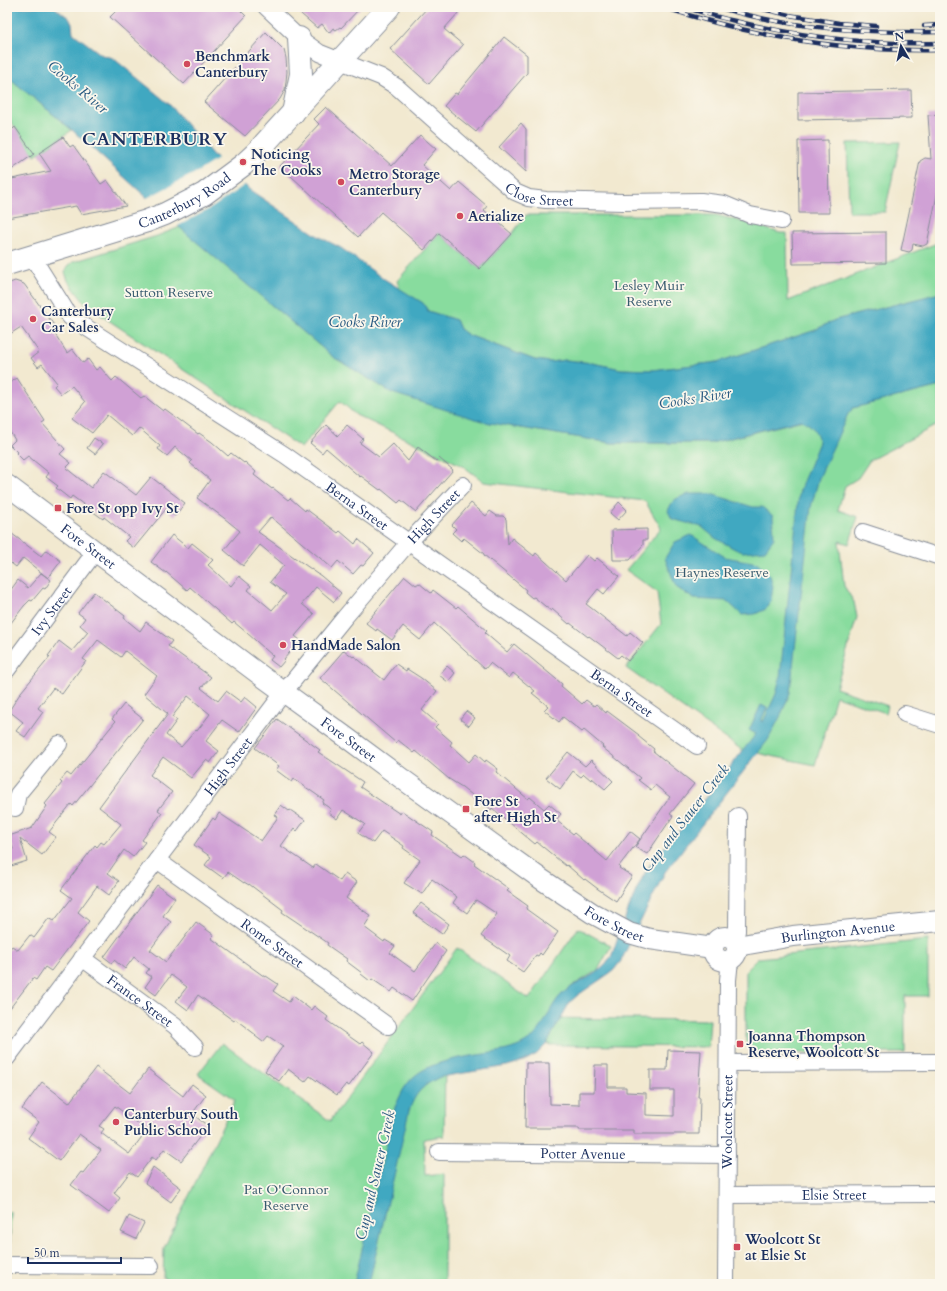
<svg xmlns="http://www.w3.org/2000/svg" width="947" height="1291" viewBox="0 0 947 1291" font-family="Cardo,serif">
	<rect width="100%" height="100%" fill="#fbf7ec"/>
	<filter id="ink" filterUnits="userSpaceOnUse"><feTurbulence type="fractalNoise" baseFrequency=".025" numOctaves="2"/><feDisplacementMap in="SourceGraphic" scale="8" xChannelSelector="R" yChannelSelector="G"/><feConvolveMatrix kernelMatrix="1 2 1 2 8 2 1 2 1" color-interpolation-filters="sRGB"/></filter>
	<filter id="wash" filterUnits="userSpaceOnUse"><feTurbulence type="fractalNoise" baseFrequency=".012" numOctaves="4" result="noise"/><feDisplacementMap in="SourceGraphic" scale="16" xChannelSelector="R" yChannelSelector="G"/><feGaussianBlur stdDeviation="0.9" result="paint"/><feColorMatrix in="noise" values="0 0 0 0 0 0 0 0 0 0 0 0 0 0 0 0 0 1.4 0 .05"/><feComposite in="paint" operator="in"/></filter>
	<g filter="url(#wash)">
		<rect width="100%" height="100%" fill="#f2e9d0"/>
		<g fill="#88dc9e" stroke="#52867e">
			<path d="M7,76l65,54 -37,26 -25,-36 -3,2z"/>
			<path d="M900,142l-15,70h-36l-2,-69z"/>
			<path d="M526,215h190l32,8 32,10h7l1,68 152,-59v51l-105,27 -22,11 -95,31 -66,8 -31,-1 -29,-6 -26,-3 -16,2 -15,-2 -67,-25 -8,-6 -4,-9 -28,-9 -5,-8 -23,-13 -3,-9 42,-48 41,36 32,-35z"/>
			<path d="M180,227l153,130 152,65 127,21h99l229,-57v43l-5,-3 -65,34 -12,18 -13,8 -7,24 20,7 -9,27 -10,-3 5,45 10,16 3,15 -21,71 52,18 -2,7 -50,-17 -21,69 -73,-15 -116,-82 35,-44 -4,-32 -31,-22 35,-42 -16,-27 -161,-19 -21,-16 -107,-51 -16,-14 -39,47 -214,-142 -19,-25 -3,-9 3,-6 5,-4 84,-26z"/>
			<path d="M578,928l33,18 -13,24 -26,16 -25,32 163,2 -2,27 -158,-2 -18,-5 -20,11 -67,13 -1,72 -20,3 1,37 19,-2v110h-280l2,-5 -3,-1 1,-30 71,-148 -37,-26 24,-31 108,78 127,-173 72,51z"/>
			<path d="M928,940v56h-23v57h-148l-11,-11v-72l12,-12z"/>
			<path d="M7,1212h4l-1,31h-3z"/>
		</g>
		<g fill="#41a8c1" stroke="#2e6c90">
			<path d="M7,7h47l15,11 3,6 1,9 29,22 11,3 56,46 43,50 38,36 68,46 23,12 40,29 42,26 5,8 28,9 4,9 8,6 67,25 15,2 16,-2 26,3 29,6 31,1 66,-8 95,-31 22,-11 105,-27v93l-87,22 -5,6 -29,64 -8,29 -21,186 -9,22 -13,25 -103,132 -44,89 -8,10 -35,24 -8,7 -24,43 -9,9 -13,7 -17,5 -67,11c-17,8 -25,16 -31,34l-40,173h-15l41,-177c4,-8 7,-17 13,-24 18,-24 61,-26 89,-31 13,-2 26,-6 36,-15 13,-12 16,-30 28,-42 15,-15 39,-18 50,-38 3,-7 5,-15 8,-23 8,-20 15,-42 26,-61 9,-17 22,-28 34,-42 27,-31 51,-65 77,-97l-7,-4 12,-25 6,3 -6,13 2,1 13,-28 4,-17 19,-183 3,-10 17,-42c-2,-11 -8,-18 -18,-22l-90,23h-99l-127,-21 -93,-29 -59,-36 -146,-123 -115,-104 -65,-54z"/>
			<path d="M689,494h22l42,13h9l11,9 1,22 -9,12 -22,2 -8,-3 -20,-11 -13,-11 -30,-8 -4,-8c5,-13 9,-13 21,-17z"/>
			<path d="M691,535l34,22 33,6 12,12 3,12 -2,13 -5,9 -11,5 -13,1 -15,-14 -33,-2 -18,-12 -11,-29 10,-16z"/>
		</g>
		<path fill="#f2e9d0" d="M219,158l27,26 -33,23 -37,20 -31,-28 54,-28z"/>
		<g id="blocks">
			<g fill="#d0a1d5" fill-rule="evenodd">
				<path d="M120,7h117l9,9 -62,68 -74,-67z"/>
				<path d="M293,7h68l-20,21 -1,-1 -4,3 -3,-2 -4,5 -7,-9 -5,4z"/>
				<path d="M428,7h25l6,5 -15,17 19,16 -34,39 -39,-35z"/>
				<path d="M266,32l18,18 2,8 1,14 -2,18 -5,9 -35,37 -41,-34z"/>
				<path d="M504,37l23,18v18l-51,59 -32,-26 11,-13 2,1z"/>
				<path d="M911,90l1,28 -114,2v-28z"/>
				<path d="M326,107l66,59 28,-31 16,14 -14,16 29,26 8,-9 28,24 -3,4 28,24 -32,35 -41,-36 -15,17 -43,-38 -23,25 -78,-71 39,-42 -5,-5z"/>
				<path d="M940,114v66l-13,64 -4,2 -10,-2 -1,6 -3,2 -8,-2 19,-89 5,-3 6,1 -3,-44z"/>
				<path d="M7,121l6,8 2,-2 19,27 -27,19z"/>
				<path d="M521,123l5,6v43l-27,-25z"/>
				<path d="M63,137l7,10 3,-2 28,39 6,-4 19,26 -45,8 -5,-8 -69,12v-38l44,-9 -12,-18z"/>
				<path d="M828,140l1,73h-30l-1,-72z"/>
				<path d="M886,232v31l-93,1 -1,-31z"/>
				<path d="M15,281l9,3 35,48 -4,2 12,19 5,-4 11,14 5,-4 8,11 4,-3 12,14 4,-4 25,21 3,-2 19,15 2,-2 33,25 1,-1 13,9 16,14 3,-3 13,10 1,-1 11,10 -2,3 18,14 1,-1 15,12 2,-2 15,13 1,-2 32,24 2,-2 15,13 3,-5 16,14 -11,13 -2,-1 -8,9 -15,-13 -6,7 -61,-51 -13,15 63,44 20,17 -7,9 -18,-15 -14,17 12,10 -19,22 5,4 -16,19 1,1 -6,7 -9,-7 3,-4 -26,-23 -13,-11 -2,2 -42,-37 -3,3 -21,-18v1l-15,-11 21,-27 16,13 4,-5 21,17 -5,5 23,21 8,-10 12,10 -3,4 24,20 14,-16 -16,-12 14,-17 -24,-20 -17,21 -19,-16 16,-19 -16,-13 -27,-20 13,-18 -20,-17 2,-2 -17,-14 -8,9 -9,-7 2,-3 -21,-18 -7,8 -25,-21 -15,18 -20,-15 13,-16 -13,-16 -11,8 -7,-8 3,-3 -15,-19 -4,3 -7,-9 8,-6 -18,-25 -14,9v-52z"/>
				<path d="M17,378l28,43 -3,2 23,26 -5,5 11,9 -5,5 25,20 13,-17 32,24 15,-18 34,26 -10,13 -9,-7 -32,39 -9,-7 4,-4 -25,-20 -1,2 -31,-23 -2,3 -14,-11 2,-2 -12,-9 3,-4 -21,-17 -5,4 -7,-7 1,-1 -7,-7 5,-5 -8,-13v-42z"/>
				<path d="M326,425l12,11 9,-11 16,14 -3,4 19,14 14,-13 15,17 10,-14 18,14 3,-3 14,12 -37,42 -15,-12 -3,3 -17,-14 -1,1 -19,-14 -1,1 -34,-29 -4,5 -12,-10z"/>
				<path d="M94,438l9,6 -8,10 -8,-6z"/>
				<path d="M619,502l8,8 -9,10 -8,-7z"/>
				<path d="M471,503l15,13 4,-5 7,5h6l3,3 2,25 4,-6 22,18 2,-3 30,27 21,-25 7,6 3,-3 22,18 -15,18 -6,-5 -12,15 41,32 3,-4 13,11 -15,18 -7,-6 -3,3 -29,-22 -1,1 -18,-14 -1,1 -17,-15 -1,2 -17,-14 -2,1 -7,-6 1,-2 -42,-35v-1l-20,-16 -3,3 -9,-8 4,-4 -4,-4z"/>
				<path d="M647,529v11h-4v5l-13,15h-17l-1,-30z"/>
				<path d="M7,530l34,26 5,-6 15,11 -13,17 3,2 -6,9 -2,-1 -11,13 -2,-1 -6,6 -17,22v-33l11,-15 10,8 13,-15 7,5 -25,-20 -7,9 -9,-7z"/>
				<path d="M405,576l11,9 3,-2 12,10 2,-3 23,18 2,-2 29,25 -2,2 22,19 7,-8 48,40 -1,2 21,18 4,-4 8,6 2,-2 10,9 1,-2 32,24 -1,1 16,13 -1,2 41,33 -24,30 3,2 -26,38 -12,-7 35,-50 -15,-12 -4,5 -13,-10 2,-2 -38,-31 1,-1 -19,-16 -2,2 -19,-15 -4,5 -15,-12 4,-4 -16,-13 3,-2 -22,-18 -4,5 -19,-15 -5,6 -51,-46 -14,17 -17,-14 -11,14 -15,-11 -1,2 -10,-8z"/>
				<path d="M94,592l31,24 -1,2 16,13 6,-9 26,19 -4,5 43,31 -10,11 17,13 8,-10 15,11 4,-5 12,10 -18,25 -17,-12 -16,21 13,10 -9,12 -4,-3 -15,18 -28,-21 -13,18 22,17 -14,18 4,3 -20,27 3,2 -12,15 -9,-7 -16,23 11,8 -10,14 -12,-9 -19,26 11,9 -38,50 -6,-4 -9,13 -3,-2 -26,34v-60l5,-6 6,4 12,-15 4,3 15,-20 5,3 18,-23 -11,-8 34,-45 2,2 4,-5 3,2 17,-20 -22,-17 69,-93 -24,-20 13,-18 -32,-25 -4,6 -23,-17 -15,19 3,2 -24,33 -9,-6 -15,20 5,4 -18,25 -9,-6 7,-9 -14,-11 12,-19 29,-35 -2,-1 11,-15 13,10 16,-19 -8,-7 5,-7 -7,-5zM188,696l22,18 -13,17 -1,-1 -15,17 -15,-12 11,-15 -5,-3z"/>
				<path d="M344,650l9,7 1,-1 30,24 12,-16 10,7 1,-2 14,9 16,13 -15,19 16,14 -3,3 17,15 -2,3 19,17 7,-8 9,8 1,-2 12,9 -2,3 32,27 2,-2 14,12 5,-5 12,10 -5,6 17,14 1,-1 33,28 23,-30 10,8 -21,27 1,1 -1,1 13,8 -16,25 -18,-12 -13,-10 -1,1 -17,-15 -1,1 -29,-24 -2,2 -43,-36 -1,2 -29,-23 -13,-8 -33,-28 -2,2 -16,-13 -2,3 -76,-65z"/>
				<path d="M447,666l8,7 -7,9 -9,-7z"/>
				<path d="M124,704l19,15 -70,87 -2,-2 -22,28 7,5 -14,18 -22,-17 7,23 -16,5 -4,-15 6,-2 -4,-13 23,-8 15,-22 -2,-2 17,-21 -2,-2 7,-8 4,3 44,-54 -3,-3z"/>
				<path d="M466,711l9,7 -6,8 -9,-7z"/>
				<path d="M277,719l43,31 -2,2 45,30 -3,5 40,27 2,-3 31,21 -1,3 30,21 2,-2 11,8 -1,2 35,25 -2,2 21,15 -2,3 32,23 -16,23 -2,-2 -2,3 -2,-1 -13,17 -16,-11 3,-5 -29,-20 16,-22 -21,-14 -9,13 -14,-10 4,-6 -25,-18 -10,15 -18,-11 16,-23 -17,-12 1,-2 -22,-15 -9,12 -15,-10 7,-9 -22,-14 -6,9 -8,-6 2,-4 -9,-6 2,-3 -30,-21 -2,3 -16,-12 3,-4 -24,-18z"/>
				<path d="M568,752l17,14 6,-6 22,21 -8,8 -13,-11 -1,2 -7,-6 -3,3 -8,-6 -13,18 -14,-11z"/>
				<path d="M281,805l8,6 1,-1 15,10 -8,11 -3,-3 -13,18 32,22 3,-4 24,17 5,-7 12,8 -11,16 25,18 -7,11 20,15 1,-2 10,6 -5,7 25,18 21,-28 10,8 -34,50 -18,-13 -3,4 -19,-13 -2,2 -9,-7 1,-1 -16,-12 1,-2 -20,-14 1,-2 -46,-31 1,-2 -34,-26v1l-5,-3v1l-16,-11 -5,6 -18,-13 6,-8 -17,-12 19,-27 2,2 4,-7 42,28 17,-24 -4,-2z"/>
				<path d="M157,885l18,13 -12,18 8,6 -21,28 16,12 30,-40 18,13 -3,3 54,39 1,-1 12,8 -5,7 16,11 4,-6 18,14 3,-4 14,11 -2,3 34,24 2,-2 12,10 -25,34 -3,-2 -9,11 -27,-19 -5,6 -17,-13 -9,12 -14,-10 18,-25 -15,-10 -5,6 -8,-6 1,-1 -21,-16 -1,2 -36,-26 -10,15 -12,-9 11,-14 -16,-12 -15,20 -11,-8 7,-10 -6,-4 3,-4 -15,-12 -9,12 -11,-9 -2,3 -8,-6z"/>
				<path d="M421,903l28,21 -7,10 -29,-21z"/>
				<path d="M668,1050l33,1 -3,46h2l-1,37h-65v-4h-55v-2h-54l1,-65h23l1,41 29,1v-13h15l1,-27h13v22h18v5l20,1v22l28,1v-26h-24v-20h17z"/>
				<path d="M96,1067l34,26 18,-24 35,27 9,-12 14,11 -14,19 16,12 -27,35 -17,-12 -8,11 -4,-3 -15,20 -7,-5 -16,21 6,5 -11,15 -38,-28 10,-13 2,1 18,-23 -22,-16 -20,27 -31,-23 11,-16 -17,-13 20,-27 27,21zM115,1106l32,24 -18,24 -28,-21 3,-4 -5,-3z"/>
				<path d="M153,1167l28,21 -10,14 -26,-19z"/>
				<path d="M129,1216l15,7 -8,16 -15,-7z"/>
			</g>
		</g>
	</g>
	<g filter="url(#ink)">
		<use href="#blocks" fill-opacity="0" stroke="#868c97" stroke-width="1"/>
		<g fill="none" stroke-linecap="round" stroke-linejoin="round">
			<defs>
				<g id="minor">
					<path id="s1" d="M266,7l33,31 21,15 61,24 16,10 118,105 14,6 17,2 77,2 78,-1 23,3 26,11 31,6"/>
					<path id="s2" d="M31,255l39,62 215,138 412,291"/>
					<path d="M863,532l77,25"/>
					<path id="s3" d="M7,670l88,-118"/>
					<path d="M905,714l35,11"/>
					<path d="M7,802l8,6 3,-14 41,-50"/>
					<path id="s4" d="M157,860l231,166"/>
					<path d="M734,941l3,-10 1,-115"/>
					<path id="s5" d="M82,958l93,68 20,21"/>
					<path id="s6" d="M7,1058l277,-366 61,-75 64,-75 54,-57"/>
					<path d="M728,1063l212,-1"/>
					<path id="s7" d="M439,1152l288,3"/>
					<path id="s8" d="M727,1195l213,-1"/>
					<path d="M7,1265l144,1"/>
					<path id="s9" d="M726,1284l2,-304 2,-20"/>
				</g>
				<g id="major">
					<path id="s10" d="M7,485l256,192 80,58 58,43 140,101 51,34 37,20 21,6 63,9"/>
					<circle cx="725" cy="949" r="12"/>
					<path id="s11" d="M737,946l56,-10 147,-15"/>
				</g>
				<g id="highway">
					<path d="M293,113l8,-39 -2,-36"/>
					<path id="s12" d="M7,264l140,-43 18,-7 39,-20 39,-29 13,-12 133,-146"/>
				</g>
			</defs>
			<use href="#minor" stroke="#868c97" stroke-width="18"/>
			<use href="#major" stroke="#868c97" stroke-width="22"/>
			<use href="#highway" stroke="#868c97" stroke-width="24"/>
			<use href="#minor" stroke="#fff" stroke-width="16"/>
			<use href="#major" stroke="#fff" stroke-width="20"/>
			<use href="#highway" stroke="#fff" stroke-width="22"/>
			<defs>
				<g id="rail">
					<path d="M663,7c90,30 182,45 277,43"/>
					<path d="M685,7c16,6 33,10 50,14 67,16 136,24 205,22"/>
					<path d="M718,7c71,22 148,26 222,25"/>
					<path d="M754,7l35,8 50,8 37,3"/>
					<path d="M924,26l16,-1"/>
				</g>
			</defs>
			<use href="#rail" stroke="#1b2f5e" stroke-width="4.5"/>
			<use href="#rail" stroke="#fbf7ec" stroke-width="3" stroke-dasharray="9" stroke-linecap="butt"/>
		</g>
	</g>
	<g fill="#d1495b" stroke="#fbf7ec" stroke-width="1.5">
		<circle cx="187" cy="64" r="4"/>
		<circle cx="243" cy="162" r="4"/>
		<circle cx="341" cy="182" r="4"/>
		<circle cx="460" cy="216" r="4"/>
		<circle cx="33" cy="319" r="4"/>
		<rect x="54" y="504" width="8" height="8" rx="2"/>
		<circle cx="283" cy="645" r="4"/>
		<rect x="462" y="805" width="8" height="8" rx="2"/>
		<rect x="736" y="1040" width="8" height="8" rx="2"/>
		<circle cx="116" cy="1122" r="4"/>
		<rect x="733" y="1243" width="8" height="8" rx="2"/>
	</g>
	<g text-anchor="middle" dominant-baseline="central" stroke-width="3.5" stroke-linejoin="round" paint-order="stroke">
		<g font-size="14" font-weight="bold" fill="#1b2f5e" stroke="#fbf7ec" text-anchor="start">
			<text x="195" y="56">Benchmark<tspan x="195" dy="16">Canterbury</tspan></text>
			<text x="251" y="154">Noticing<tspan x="251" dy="16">The Cooks</tspan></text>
			<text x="349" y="174">Metro Storage<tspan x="349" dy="16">Canterbury</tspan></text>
			<text x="468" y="216">Aerialize</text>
			<text x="41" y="311">Canterbury<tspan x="41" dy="16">Car Sales</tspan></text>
			<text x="66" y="508">Fore St opp Ivy St</text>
			<text x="291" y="645">HandMade Salon</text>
			<text x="474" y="801">Fore St<tspan x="474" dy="16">after High St</tspan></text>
			<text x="748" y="1036">Joanna Thompson<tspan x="748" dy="16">Reserve, Woolcott St</tspan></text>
			<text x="124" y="1114">Canterbury South<tspan x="124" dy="16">Public School</tspan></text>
			<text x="745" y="1239">Woolcott St<tspan x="745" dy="16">at Elsie St</tspan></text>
		</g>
		<g font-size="14" fill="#1b2f5e" stroke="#fbf7ec">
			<text stroke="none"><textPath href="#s1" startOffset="338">Close Street</textPath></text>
			<text stroke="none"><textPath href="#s12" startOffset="189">Canterbury Road</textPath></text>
			<text stroke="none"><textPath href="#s2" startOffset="417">Berna Street</textPath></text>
			<text stroke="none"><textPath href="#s6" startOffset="690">High Street</textPath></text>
			<text stroke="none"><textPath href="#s10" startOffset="102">Fore Street</textPath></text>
			<text stroke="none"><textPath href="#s3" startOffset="74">Ivy Street</textPath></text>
			<text stroke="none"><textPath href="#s2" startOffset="741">Berna Street</textPath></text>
			<text stroke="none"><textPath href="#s10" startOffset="426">Fore Street</textPath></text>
			<text stroke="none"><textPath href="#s6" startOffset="366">High Street</textPath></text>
			<text stroke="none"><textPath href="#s10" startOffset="750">Fore Street</textPath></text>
			<text stroke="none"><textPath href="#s11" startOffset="102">Burlington Avenue</textPath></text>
			<text stroke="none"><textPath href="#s4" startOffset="142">Rome Street</textPath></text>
			<text stroke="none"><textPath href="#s5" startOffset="72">France Street</textPath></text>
			<text stroke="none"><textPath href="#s9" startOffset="162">Woolcott Street</textPath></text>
			<text stroke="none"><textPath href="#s7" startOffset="144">Potter Avenue</textPath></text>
			<text stroke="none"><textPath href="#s8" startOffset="107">Elsie Street</textPath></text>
		</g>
		<g font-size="14" fill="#365a6e" stroke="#fbf7ec">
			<text x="649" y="285">Lesley Muir<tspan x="649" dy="16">Reserve</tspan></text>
			<text x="169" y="292">Sutton Reserve</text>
			<text x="722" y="572">Haynes Reserve</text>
			<text x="286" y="1189">Pat O'Connor<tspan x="286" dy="16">Reserve</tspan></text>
		</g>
		<g font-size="15" font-style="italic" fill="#285981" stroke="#fbf7ec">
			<text transform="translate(78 87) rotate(40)">Cooks River</text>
			<text x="365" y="322">Cooks River</text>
			<text transform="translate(695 398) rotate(-9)">Cooks River</text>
			<text transform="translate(685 818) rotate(-52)">Cup and Saucer Creek</text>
			<text transform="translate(375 1175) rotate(-77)">Cup and Saucer Creek</text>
		</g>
		<g font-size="18" font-weight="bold" letter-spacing="1" fill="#1b2f5e" stroke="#fbf7ec">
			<text x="155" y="139">CANTERBURY</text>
		</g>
	</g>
	<rect width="947" height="1291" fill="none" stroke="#fbf7ec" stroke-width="24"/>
	<g transform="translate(901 46) rotate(351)" stroke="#fbf7ec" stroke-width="3" paint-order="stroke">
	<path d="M0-3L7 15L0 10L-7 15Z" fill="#1b2f5e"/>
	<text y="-6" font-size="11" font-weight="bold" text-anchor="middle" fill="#1b2f5e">N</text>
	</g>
	<path d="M28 1257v6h93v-6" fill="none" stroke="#1b2f5e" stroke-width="2"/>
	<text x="34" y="1257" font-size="12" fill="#1b2f5e" stroke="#fbf7ec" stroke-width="3" paint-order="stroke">50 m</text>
</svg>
